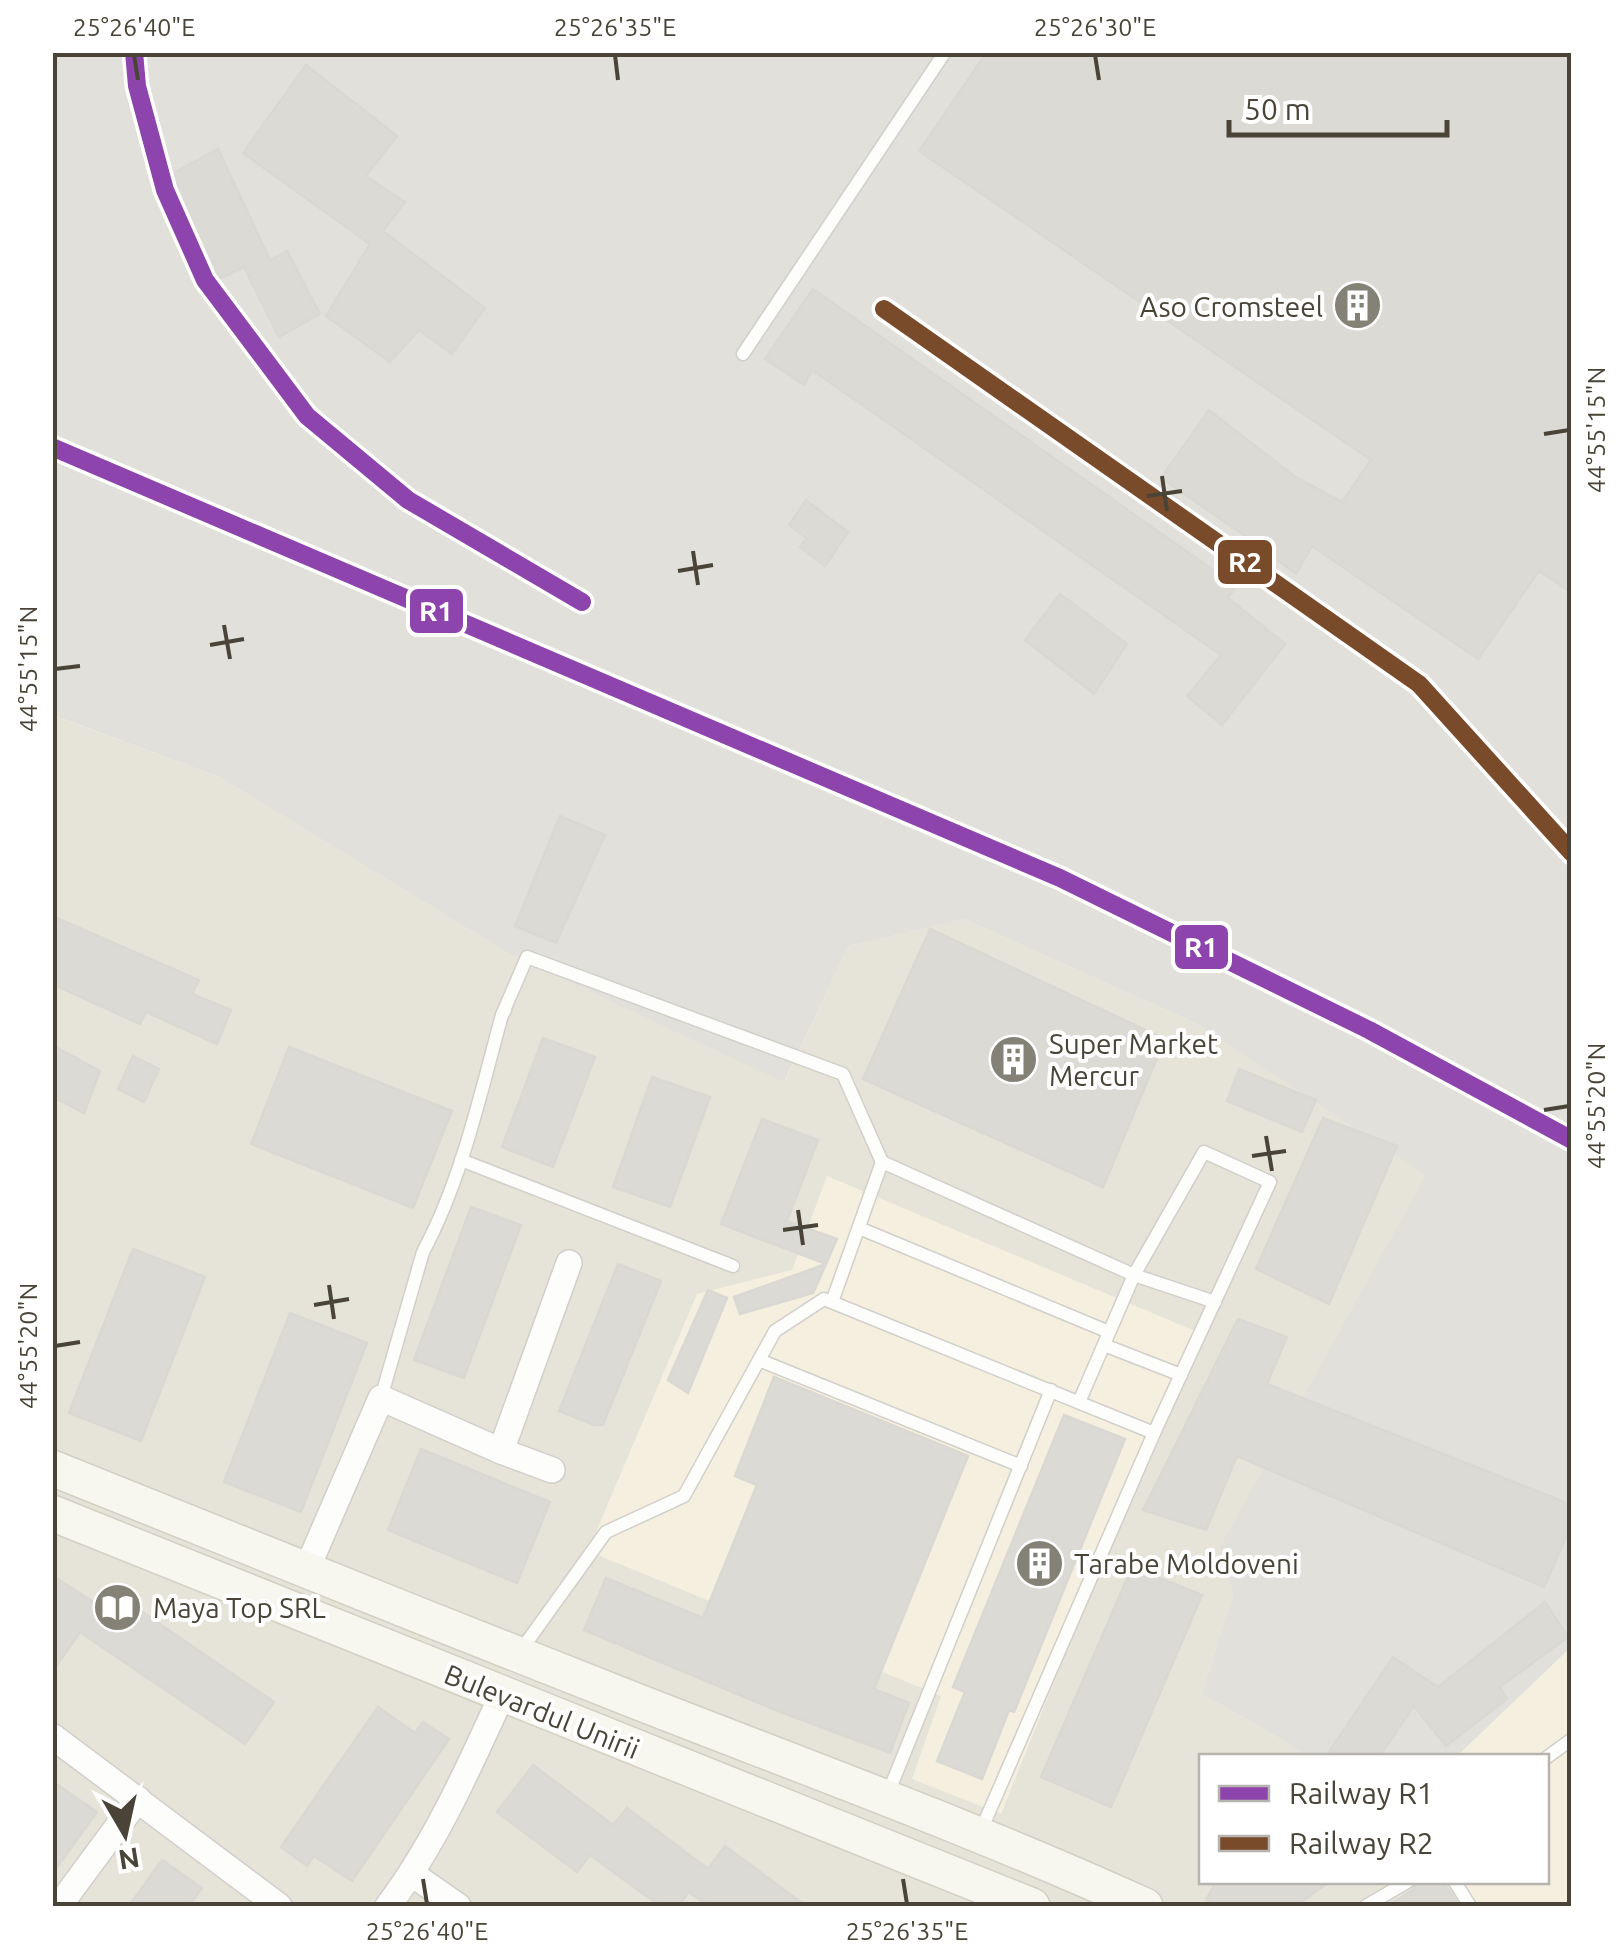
<svg xmlns="http://www.w3.org/2000/svg" width="1624" height="1959" viewBox="0 0 1624 1959" font-family="Ubuntu,sans-serif">
	<rect width="100%" height="100%" fill="#f2f1ec"/>
	<path fill="#e6e4d9" d="M52,715l167,62 292,178 274,126 64,-135 115,-27 231,104 232,152 -206,372 12,48 -32,99 58,32 48,30h-105v126h249l19,24h-1417z"/>
	<g fill="#f5efdf">
		<path d="M827,1176l368,155 -194,483 -89,-35 29,-83 -353,-145 109,-257 95,-24z"/>
		<path d="M1571,1647v259h-101l-19,-24h95v-126h-89z"/>
	</g>
	<path fill="#e2e0da" d="M52,53h1519v1594l-114,109h-150l-48,-30 -58,-32 32,-99 -13,-48 206,-372 -231,-152 -231,-104 -115,27 -65,136 -273,-127 -292,-178 -166,-62z"/>
	<g fill="#dcdad4" stroke="#dad8d2" stroke-width="2.5">
		<path d="M987,52h585v541l-33,-22 -61,88 -166,-113 -16,28 -45,-34 -90,-62 48,-68 85,66 48,26 29,-42 -452,-309z"/>
		<path d="M306,65l91,71 -31,40 39,26 -22,29 102,77 -33,46 -33,-24 -29,32 -64,-46 44,-72 -127,-91z"/>
		<path d="M218,149l52,111 17,-9 33,63 -41,23 -35,-70 -31,15 -47,-105z"/>
		<path d="M813,289l423,297 -8,12 57,46 -63,81 -35,-29 34,-41 -409,-285 -8,15 -39,-26z"/>
		<path d="M806,500l42,32 -23,34 -25,-19 7,-9 -18,-13z"/>
		<path d="M1060,594l67,50 -33,50 -69,-54z"/>
		<path d="M560,816l45,19 -49,108 -41,-17z"/>
		<path d="M52,916l147,64 -7,14 39,16 -14,34 -71,-32 -6,12 -88,-40z"/>
		<path d="M930,929l235,110 -62,148 -240,-108z"/>
		<path d="M543,1038l52,19 -42,110 -51,-20z"/>
		<path d="M52,1045l48,26 -16,42 -32,-17z"/>
		<path d="M289,1047l163,64 -39,97 -162,-64z"/>
		<path d="M133,1056l26,13 -15,33 -26,-13z"/>
		<path d="M1239,1069l77,31 -14,32 -75,-31z"/>
		<path d="M652,1077l58,20 -40,110 -57,-20z"/>
		<path d="M1323,1118l74,28 -68,158 -73,-35z"/>
		<path d="M762,1119l56,21 -31,81 50,18 -11,25 -105,-40z"/>
		<path d="M471,1207l50,18 -57,153 -50,-18z"/>
		<path d="M133,1249l72,28 -64,164 -72,-28z"/>
		<path d="M618,1264l43,17 -58,144h-9l-35,-14z"/>
		<path d="M826,1264l-13,29 -73,21 -6,-17z"/>
		<path d="M708,1290l19,8 -39,95 -20,-13z"/>
		<path d="M290,1313l77,30 -66,169 -77,-30z"/>
		<path d="M1238,1319l49,18 -20,47 305,121v19l-28,63 -307,-131 -31,74 -63,-20z"/>
		<path d="M774,1377l194,79 -94,233 35,14 -19,50 -112,-42 -194,-81 22,-52 97,40 54,-133 -22,-9z"/>
		<path d="M1064,1415l61,24 -111,273 -5,-2 -27,69 -45,-18 28,-69 -12,-5z"/>
		<path d="M421,1449l129,53 -33,81 -129,-53z"/>
		<path d="M1132,1567l70,28 -91,212 -70,-30z"/>
		<path d="M52,1575l47,31 11,-16 164,112 -29,42 -165,-112 -28,40z"/>
		<path d="M1545,1602l23,35 -68,50 7,12 -61,47 -32,-40 -34,50h-54l67,-99 45,30z"/>
		<path d="M378,1707l37,26 8,-11 26,17 -97,142 -38,-25 -7,10 -26,-19z"/>
		<path d="M533,1765l80,60 14,-17 81,61 17,-23 81,60h-98l-19,-14 -11,14h-18l-70,-51 -13,17 -80,-60z"/>
		<path d="M52,1781l45,31 -45,62z"/>
		<path d="M162,1860l40,28 -13,18h-60z"/>
		<path d="M1216,1882h113l-33,24h-74l-16,-6z"/>
		<path d="M1417,1882h26l16,24h-72l26,-16z"/>
	</g>
	<g fill="none" stroke-linecap="round" stroke-linejoin="round">
		<defs>
			<g id="service">
				<path d="M743,354l202,-302"/>
				<path d="M502,1015l25,-58 316,117 39,88"/>
				<path d="M461,1160l272,106"/>
				<path d="M859,1228l250,104"/>
				<path d="M832,1302l50,-140 252,113 70,-123 66,30 -116,251 -175,402"/>
				<path d="M1104,1345l77,30"/>
				<path d="M759,1360l262,106"/>
				<path d="M381,1398l42,-146c39,-73 57,-157 79,-237l3,-5"/>
				<path d="M1079,1402l55,-127 81,27"/>
				<path d="M519,1653l87,-121 78,-36 91,-165 49,-32 330,134"/>
				<path d="M1546,1758l26,-19"/>
				<path d="M887,1796l164,-406"/>
				<path d="M1455,1882l15,24"/>
				<path d="M1366,1906l41,-24"/>
			</g>
			<g id="minor">
				<path d="M501,1451l51,19"/>
				<path d="M306,1571l75,-173 120,53 68,-188"/>
				<path d="M52,1736l227,170"/>
				<path d="M412,1874l46,32"/>
				<path d="M59,1906l79,-107"/>
				<path d="M388,1906c48,-64 81,-139 114,-211"/>
			</g>
			<g id="secondary">
				<path d="M52,1468c197,79 392,158 589,235 169,66 339,128 504,203"/>
				<path d="M52,1513l980,393"/>
			</g>
		</defs>
		<use href="#service" stroke="#d0cfc9" stroke-width="15"/>
		<use href="#minor" stroke="#d0cfc9" stroke-width="28"/>
		<use href="#secondary" stroke="#d2d0c3" stroke-width="38"/>
		<use href="#service" stroke="#fdfdfc" stroke-width="12"/>
		<use href="#minor" stroke="#fdfdfc" stroke-width="25"/>
		<use href="#secondary" stroke="#f7f6ef" stroke-width="35"/>
		<defs>
			<g id="rail-1">
				<path d="M134,52l3,34 28,104 40,90 102,136 101,84 174,102"/>
				<path d="M52,447l1008,431 309,152 203,110"/>
			</g>
			<path id="rail-2" d="M884,309l535,375 153,169"/>
		</defs>
		<use href="#rail-1" stroke="#fff" stroke-width="25"/>
		<use href="#rail-2" stroke="#fff" stroke-width="25"/>
		<use href="#rail-1" stroke="#8e44ad" stroke-width="18"/>
		<use href="#rail-2" stroke="#7a4b2a" stroke-width="18"/>
	</g>
	<path fill="none" stroke="#494437" stroke-width="4" d="M134,55l4,25M615,55l3,25M1095,55l4,25M1544,434l25,-4M1162,476l5,35M1147,496l35,-5M693,551l5,34M678,571l35,-6M224,625l6,34M210,645l34,-6M55,669l25,-3M1544,1110l25,-4M1266,1136l6,35M1252,1156l34,-5M798,1210l5,35M783,1230l35,-5M329,1285l5,34M314,1305l35,-6M55,1346l25,-4M423,1879l4,25M903,1879l4,25"/>
	<defs>
		<symbol id="building-disc" viewBox="-11 -11 22 22"><circle r="9.5" fill="#848176" stroke="#fff"/><path d="M-4-6H4V6H1V3H-1V6H-4ZM-2.5-4.3h1.7v1.8h-1.7ZM.8-4.3h1.7v1.8H.8ZM-2.5-1h1.7V.8h-1.7ZM.8-1h1.7V.8H.8Z" fill="#fff"/></symbol>
		<symbol id="library-disc" viewBox="-11 -11 22 22"><circle r="9.5" fill="#848176" stroke="#fff"/><path d="M-6-4Q-3-5.5-.7-3.5V5Q-3 3-6 4ZM6-4Q3-5.5 .7-3.5V5Q3 3 6 4Z" fill="#fff"/></symbol>
	</defs>
	<g fill-rule="evenodd">
		<use href="#building-disc" x="1330" y="278" width="55" height="55"/>
		<use href="#building-disc" x="986" y="1032" width="55" height="55"/>
		<use href="#building-disc" x="1012" y="1536" width="55" height="55"/>
		<use href="#library-disc" x="90" y="1580" width="55" height="55"/>
	</g>
	<g text-anchor="middle" dominant-baseline="central" stroke-width="8" stroke-linejoin="round" paint-order="stroke">
		<g font-size="28" fill="#494437" stroke="#fff" text-anchor="start">
			<text x="1323" y="306" text-anchor="end">Aso Cromsteel</text>
			<text x="1049" y="1043">Super Market<tspan x="1049" dy="32">Mercur</tspan></text>
			<text x="1074" y="1563">Tarabe Moldoveni</text>
			<text x="153" y="1607">Maya Top SRL</text>
		</g>
		<g font-size="28" fill="#494437" stroke="#fff">
			<text transform="translate(542 1711) rotate(22)">Bulevardul Unirii</text>
		</g>
	</g>
	<g stroke="#fff" stroke-width="4">
		<rect x="1216" y="538" width="58" height="48" rx="10" fill="#7a4b2a"/>
		<rect x="408" y="587" width="57" height="48" rx="10" fill="#8e44ad"/>
		<rect x="1173" y="923" width="57" height="48" rx="10" fill="#8e44ad"/>
	</g>
	<g font-size="28" text-anchor="middle" font-weight="bold" fill="#fff">
		<text x="1245" y="572">R2</text>
		<text x="436" y="621">R1</text>
		<text x="1201" y="957">R1</text>
	</g>
	<rect width="1624" height="1959" fill="none" stroke="#ffffff" stroke-width="110"/>
	<rect x="1199" y="1754" width="350" height="130" fill="#ffffff" stroke="#b6b4af" stroke-width="2.5"/>
	<rect x="1219" y="1786" width="50" height="15" fill="#8e44ad" stroke="#b6b4af" stroke-width="2.5"/>
	<text x="1289" y="1804" font-size="30" fill="#494437">Railway R1</text>
	<rect x="1219" y="1836" width="50" height="15" fill="#7a4b2a" stroke="#b6b4af" stroke-width="2.5"/>
	<text x="1289" y="1854" font-size="30" fill="#494437">Railway R2</text>
	<g transform="translate(125 1834) rotate(171)" stroke="#ffffff" stroke-width="8" paint-order="stroke">
	<path d="M0-8L18 38L0 25L-18 38Z" fill="#494437"/>
	<text y="-15" font-size="28" font-weight="bold" text-anchor="middle" fill="#494437">N</text>
	</g>
	<path d="M1229 120v15h218v-15" fill="none" stroke="#494437" stroke-width="5"/>
	<text x="1244" y="120" font-size="30" fill="#494437" stroke="#ffffff" stroke-width="8" paint-order="stroke">50 m</text>
	<rect x="55" y="55" width="1514" height="1849" fill="none" stroke="#494437" stroke-width="4"/>
	<g font-size="25" text-anchor="middle" fill="#494437">
		<text x="134" y="36">25°26'40"E</text>
		<text x="615" y="36">25°26'35"E</text>
		<text x="1095" y="36">25°26'30"E</text>
		<text transform="translate(1596 430) rotate(-90)" y="9">44°55'15"N</text>
		<text transform="translate(28 669) rotate(-90)" y="9">44°55'15"N</text>
		<text transform="translate(1596 1106) rotate(-90)" y="9">44°55'20"N</text>
		<text transform="translate(28 1346) rotate(-90)" y="9">44°55'20"N</text>
		<text x="427" y="1940">25°26'40"E</text>
		<text x="907" y="1940">25°26'35"E</text>
	</g>
</svg>
